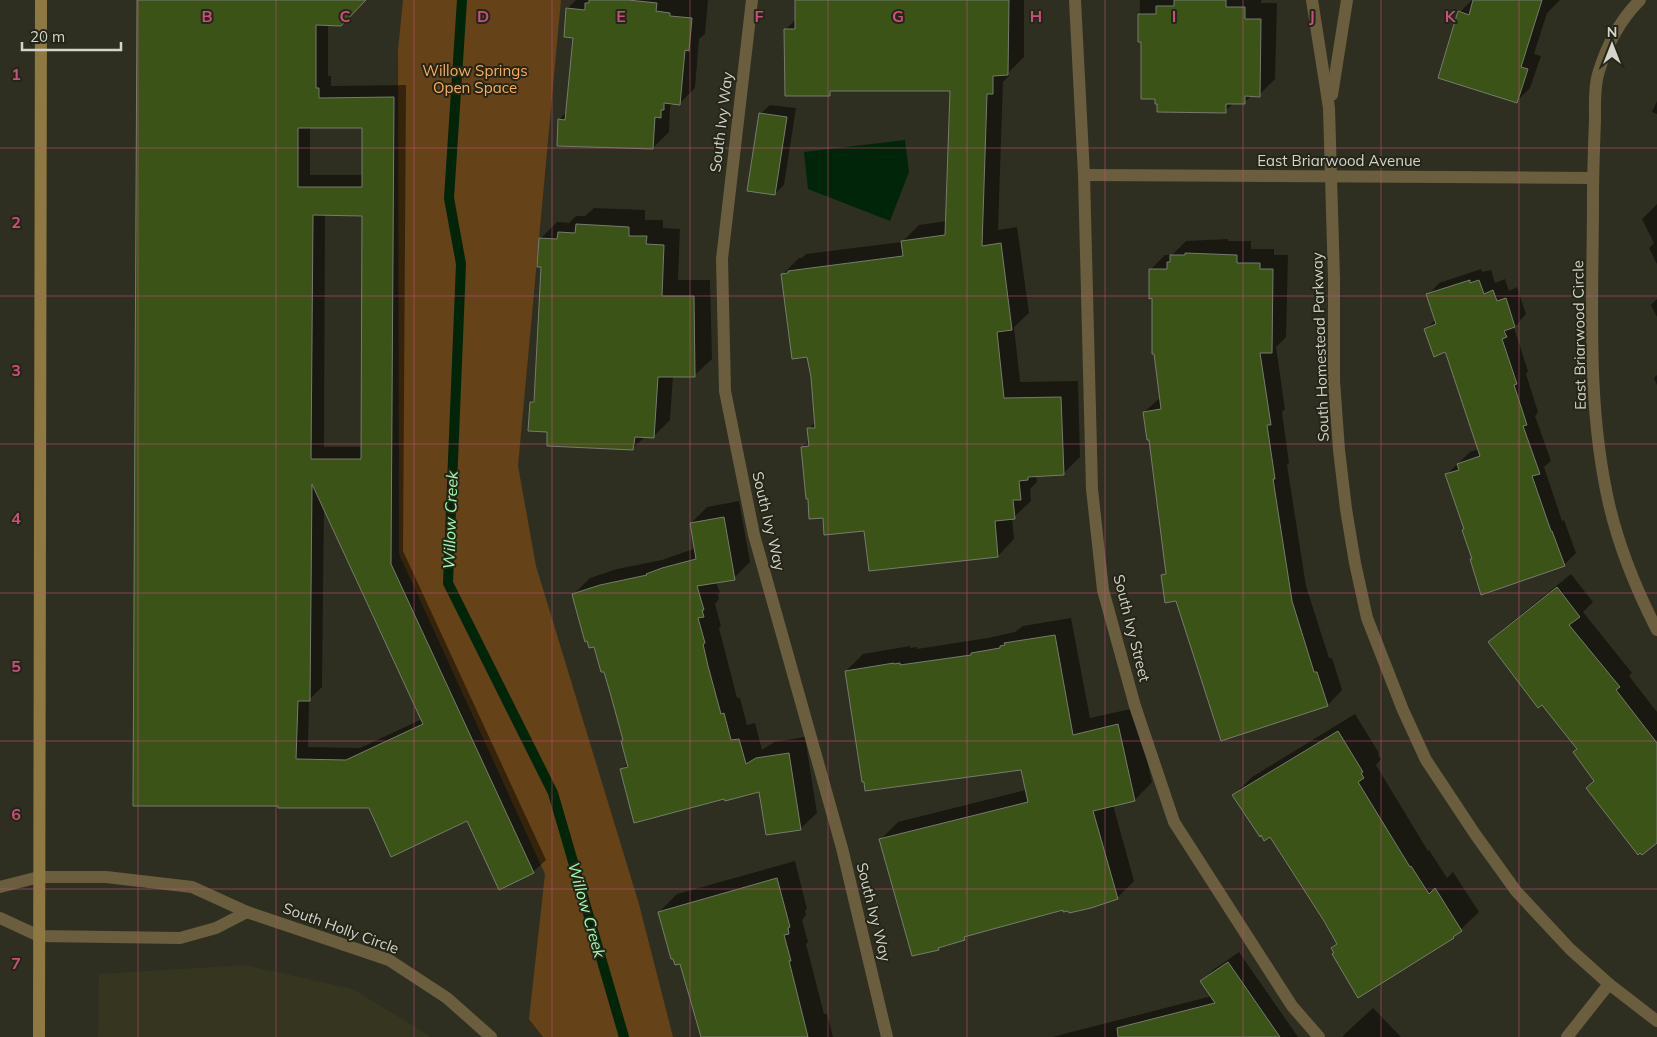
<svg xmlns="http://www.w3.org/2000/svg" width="1657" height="1037" viewBox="0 0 1657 1037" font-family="Mulish,sans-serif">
	<rect width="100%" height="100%" fill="#2f2f21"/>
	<path fill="#353520" d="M245,965l108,24 78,48h-333l1,-63z"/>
	<path fill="#654218" d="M403,0h158l-43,466 18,100 103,338 34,133h-130l-14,-18 16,-145 -146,-320 -1,-504z"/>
	<path fill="#002509" d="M905,140l4,32 -19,49 -82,-32 -4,-37z"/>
	<g fill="#0007" fill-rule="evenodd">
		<path d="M138,0h227l-37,24v52h3v10l75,-1 -3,466 143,309 -13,12 -65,-53 -99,-12 -90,-2zM310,126h53v49h-53zM325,214h38v233h-39zM324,506l98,213 -62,29 -52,-1 1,-47 13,-13z"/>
		<path d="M576,0h132l-3,34 -6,5 -4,49 -16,16 -6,-1 -3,4 -1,25 -16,16 -94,-28 8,-9 7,-74 -7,-28z"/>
		<path d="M796,0h228v57l-15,15v4l-6,6 -5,148 19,-3 12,86 -15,14 6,55 58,-1 2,76 -17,17 -27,1 1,7 -7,7 1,12 -17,16 -2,1 2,21 -16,17 -133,-27 -41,-12 -22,-69 7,-8v-11l7,-8 -4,-45 -4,-20 -26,-81 17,-17h3l4,-4 96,-12 17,-17 28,-4 5,-132h-118l-5,5 -44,-64 11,-11z"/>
		<path d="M1140,0h121v3h16l-2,76 -16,16h-7l-8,8h-10l-9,8 -67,-8 -15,-62h-4z"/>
		<path d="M1472,0h88l-13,13 -13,41 7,2 -11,32 -14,14 -56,-90z"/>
		<path d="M1657,101v13l-5,-2z"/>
		<path d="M770,105l26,3 -12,77 -9,9 -15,-80z"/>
		<path d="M1657,204v60l-8,-16 5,-5 -12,-24z"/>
		<path d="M594,208l51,2v10h18v8l17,1 -2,51h32l2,79 -17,16 -22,1 -3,44 -16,16h-8l-14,13 -84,-18 -17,-28 4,-4 7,-133 -2,-27 17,-17 12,1 7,-7h9z"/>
		<path d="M1228,239v2h23v8h23v6h14l-2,82 -10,10 9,62 -3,3 7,51 -2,2 19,121 23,72h3l10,32 -14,15 -151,-105 -14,-25 4,-4 -17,-132 -6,-27 17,-15 -11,-127 15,-15h7l14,-14z"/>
		<path d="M1481,269l1,3 9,-2 4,13 10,-4 4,12 8,-4 9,27 -12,14 14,43 -2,3 12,38 -3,4 16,45 -7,6 18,54 2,-1 12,33 -12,12 -91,-7 -26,-84 23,-22 9,-3 -33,-98 -20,-22 10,-10 -8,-24 11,-12z"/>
		<path d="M1657,299v18l-6,-12z"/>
		<path d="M1657,375v10l-3,-7z"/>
		<path d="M739,501l11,61 -16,16 -18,4 4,11 -2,1 1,5 -4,5 6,22 -2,2 18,70h3l7,27 8,-2 7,27 12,-8 31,-5 12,76 -17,16 -40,-39 -35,7 -103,-27 6,-7 -4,-24 -19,-69 -32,-75 17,-17 27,-9 45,-9 34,-12 -5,-25 16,-16z"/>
		<path d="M1571,574l22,28 -10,10 49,61 -3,3 28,36v130l-62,-61 -17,-32 -36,-46 -53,-61 14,-13z"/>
		<path d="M1071,618l19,100 45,-10 17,74 -17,18 -22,5 21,76 -17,17 -54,11 -94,25 -5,5 -23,7 -3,3 -57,-110 17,-17 128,-32 -4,-22 -147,22 -29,-119 17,-17 47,-8v2l7,-1v2l71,-11 27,-6 8,-6z"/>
		<path d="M1355,714l24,39 -1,2 3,4 -5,6 52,86 1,-1 18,28 6,-6 26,40 -26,25 -118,16 -3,-5 5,-5 -66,-108 -37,-40 18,-18z"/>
		<path d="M795,861l12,48 -2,1 1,5 -4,5 6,22 -2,2 18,70h3l6,23h-128l-24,-75 -22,-50 18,-18z"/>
		<path d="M1239,952l59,85h-246l160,-41 -10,-15 11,-11z"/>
		<path d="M1373,1008l28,29h-59l8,-8z"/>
	</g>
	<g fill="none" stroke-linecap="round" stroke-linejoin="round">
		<path stroke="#002509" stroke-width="10" d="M462,0l-13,198 12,66 -13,319 105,210 71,244"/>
	</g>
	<g fill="#3b5317" stroke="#757c6d" fill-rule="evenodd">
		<path d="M137,0h229l-25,26 -25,-1v63h3v10l75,-1 -3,467 143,309 -35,17 -32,-69 -76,36 -22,-49h-91v-2h-145zM298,128h64v59h-64zM313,215l49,1 -1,243h-50zM312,484l111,240 -77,36 -50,-1 2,-58h12z"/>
		<path d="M589,0h39l29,3 -1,8 14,2v3l22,2 -3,33 -4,-1 -5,55 -16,-2v7h-3v8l-6,-1 -2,32 -96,-3 1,-27 7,1 8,-82 -9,-1 2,-29 19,2v-7h4z"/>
		<path d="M795,0h214l-1,75 -15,1v18h-6l-5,152 19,-3 11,87 -15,2 7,66 57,-1 3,78 -36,2v3l-9,1 2,19h-8l2,19 -20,2 3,36 -129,14 -5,-40 -40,4 -1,-17 -14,1 -1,-20h-2l-5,-52 8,-1 -2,-18h8l-4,-51 -4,-20 -15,2 -11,-85 7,-1v-2l115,-15 -2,-15 44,-6 5,-144h-120v5h-45l-1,-67h11z"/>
		<path d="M1174,0h52v7h19v12h16l-1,78 -15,-1v8h-19v9l-69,-1v-8h-2v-5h-14v-57h-3v-28h18v-8h18z"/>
		<path d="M1473,0h69l-21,67 7,2 -11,34 -79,-25 20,-67 11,4z"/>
		<path d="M759,113l28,4 -12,78 -28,-4z"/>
		<path d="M576,224l53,3v9h18l-1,8 18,1 -2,51h32l1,81h-37l-4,61 -19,-1 -2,13 -86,-4v-14l-19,-1 2,-29h4l7,-135h-4l2,-29 18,1 1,-7 17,1z"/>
		<path d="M1185,253l52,2v8h23v6h13l-1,84h-12l11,72h-4l8,54h-2l19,122 22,71h3l11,34 -107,35 -45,-140 -11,2 -4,-28 5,-1 -17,-134h-2l-4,-28 18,-3 -7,-55h-2v-56l-3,1v-30h18v-7h3v-7h15z"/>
		<path d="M1470,280v3l9,-3 5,14 9,-4 4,11 9,-3 9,29 -11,4 3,6 -5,2 15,45 -3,1 13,40 -4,1 17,48 -8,2 19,55h1l13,35 -84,29 -11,-36h2l-10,-29 2,-1 -19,-55 14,-4 -2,-6 23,-8 -33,-99 -2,-5 -11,5 -10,-28 12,-5 -10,-30z"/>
		<path d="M724,517l11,63 -38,6 7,24h-2l2,7 -6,1 7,25 -2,1 5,22 13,48 3,-1 7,27 8,-1 7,25 10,-6 33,-5 12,77 -35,5 -7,-43 -34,9 -1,-2 -90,24 -14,-54 8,-2 -7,-26 2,-1 -12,-44 -7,-24h-3l-7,-25 -5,1 -2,-7 -2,1 -11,-40 -2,-8 28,-9 47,-10 -1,-1 16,-6 34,-9 -6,-36z"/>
		<path d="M1557,587l23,30 -11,8 51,62 -4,3 41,53v100l-15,12 -2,-2 -2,2 -52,-67 8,-7 -21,-29 4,-3 -35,-44 -4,3 -50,-66z"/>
		<path d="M1055,635l18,100 45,-11 17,77 -42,10 25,88 -27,9 -22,5 -1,-2 -5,1v-2l-70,19 -29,8 1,3 -27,8 1,2 -27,6 -33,-117 149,-37 -7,-32 -156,21 -1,-9h-2l-17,-111 49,-8v1l6,-1v2l71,-10v-2l29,-5v-2l5,-1 -1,-2z"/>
		<path d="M1338,731l25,41 -2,1 3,5 -6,4 52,85 1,-1 18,28 6,-6 27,43 -9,6 1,1 -96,60 -26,-44 2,-1 -3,-5 6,-4 -13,-23 -54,-84 -6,4 -3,-6 -1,2 -28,-42z"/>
		<path d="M777,878l13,49 -2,1 1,6 -5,1 7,26h-2l19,76h-107l-21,-73 -5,1 -2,-6h-2l-13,-47z"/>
		<path d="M1228,962l52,75h-162l-1,-9 98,-25 -15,-22z"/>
	</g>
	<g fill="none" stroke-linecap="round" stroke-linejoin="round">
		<g stroke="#6b5e3e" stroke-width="12">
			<path d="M752,0l-30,259 3,132 29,144 88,313 45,189"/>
			<path d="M1075,0l9,175 8,314 11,101 32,116 39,116 118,184 27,31"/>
			<path d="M1312,0l17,108 5,171v102l5,69 7,59 9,54 12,55 36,92 23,50 49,74 41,57 54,58 39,35 48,37"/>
			<path d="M1640,0c-19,19 -33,45 -41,71 -5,15 -4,33 -4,49 -1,26 -2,52 -2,79 0,101 -7,205 16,305 10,43 28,87 48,126"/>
			<path d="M1332,95l15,-95"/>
			<path d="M1084,175l509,3"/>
			<path d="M0,887l39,-10h67l86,10 55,25 142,48 58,38 44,39"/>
			<path d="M0,918l39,18 141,2 36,-10 31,-16"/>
			<path d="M1567,1037l42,-53"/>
		</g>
		<path stroke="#8e7943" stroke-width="12" d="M39,1037l2,-1037"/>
	</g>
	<path fill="none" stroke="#c7507d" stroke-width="1" stroke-opacity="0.55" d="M138,0v1037M276,0v1037M414,0v1037M552,0v1037M690,0v1037M828,0v1037M967,0v1037M1105,0v1037M1243,0v1037M1381,0v1037M1519,0v1037M0,148h1657M0,296h1657M0,444h1657M0,593h1657M0,741h1657M0,889h1657"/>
	<g text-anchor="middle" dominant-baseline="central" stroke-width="4" stroke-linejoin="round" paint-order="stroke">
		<g font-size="15" fill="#feae50" stroke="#252518">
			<text x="475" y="70">Willow Springs<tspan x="475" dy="17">Open Space</tspan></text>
		</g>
		<g font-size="15" fill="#d3d4cb" stroke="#252518">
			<text transform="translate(721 122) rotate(-83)">South Ivy Way</text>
			<text x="1339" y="160">East Briarwood Avenue</text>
			<text transform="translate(1579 335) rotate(-91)">East Briarwood Circle</text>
			<text transform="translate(1320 347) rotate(-92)">South Homestead Parkway</text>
			<text transform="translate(769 521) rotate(77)">South Ivy Way</text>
			<text transform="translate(1132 628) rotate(76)">South Ivy Street</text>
			<text transform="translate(874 912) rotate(76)">South Ivy Way</text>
			<text transform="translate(341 928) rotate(20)">South Holly Circle</text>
		</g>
		<g font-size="16" font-style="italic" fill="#9bfeae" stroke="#252518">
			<text transform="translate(450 520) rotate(-88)">Willow Creek</text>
			<text transform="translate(587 910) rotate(74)">Willow Creek</text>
		</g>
	</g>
	<g font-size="16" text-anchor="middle" font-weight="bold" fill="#c7507d" stroke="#252518" stroke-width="4" stroke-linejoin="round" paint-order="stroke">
		<text x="207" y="22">B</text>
		<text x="345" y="22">C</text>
		<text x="483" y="22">D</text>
		<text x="621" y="22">E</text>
		<text x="759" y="22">F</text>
		<text x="898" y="22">G</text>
		<text x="1036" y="22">H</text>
		<text x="1174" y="22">I</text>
		<text x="1312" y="22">J</text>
		<text x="1450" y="22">K</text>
		<text x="16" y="80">1</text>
		<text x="16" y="228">2</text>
		<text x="16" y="376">3</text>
		<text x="16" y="524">4</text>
		<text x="16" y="672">5</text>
		<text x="16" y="820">6</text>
		<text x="16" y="969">7</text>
	</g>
	<g transform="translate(1612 45)" stroke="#252518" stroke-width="4" paint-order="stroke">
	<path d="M0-4L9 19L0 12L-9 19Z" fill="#d3d4cb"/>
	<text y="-8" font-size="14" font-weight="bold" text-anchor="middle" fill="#d3d4cb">N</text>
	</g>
	<path d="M22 42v8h99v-8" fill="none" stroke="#d3d4cb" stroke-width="2.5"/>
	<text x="30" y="42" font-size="15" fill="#d3d4cb" stroke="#252518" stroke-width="4" paint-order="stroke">20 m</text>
</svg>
